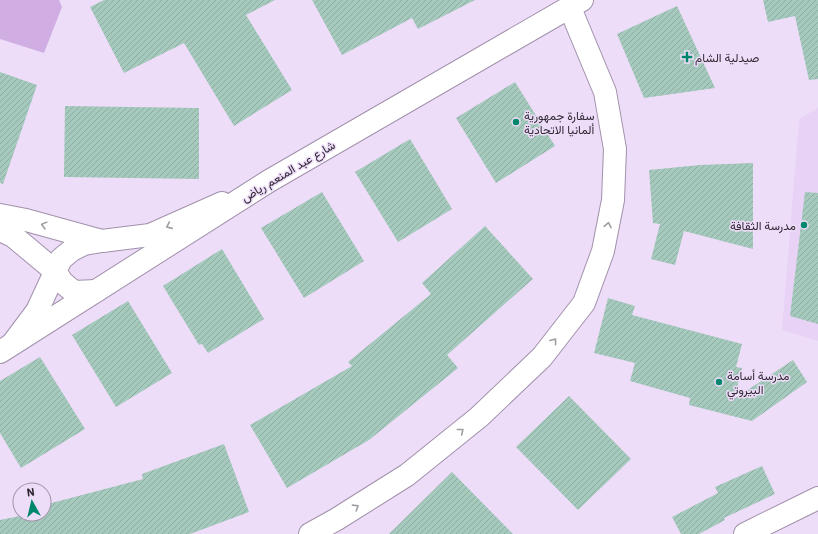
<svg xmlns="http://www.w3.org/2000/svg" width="818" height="534" viewBox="0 0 818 534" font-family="'IBM Plex Sans',Vazirmatn,sans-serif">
	<defs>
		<pattern id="building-hatch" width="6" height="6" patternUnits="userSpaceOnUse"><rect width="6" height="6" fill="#a5c9bc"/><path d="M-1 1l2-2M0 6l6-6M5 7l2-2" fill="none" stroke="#8eada2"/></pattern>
	</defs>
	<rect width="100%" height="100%" fill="#eeddf9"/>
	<path fill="#e8d3f6" d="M818,108v233l-36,-11 17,-211z"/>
	<path fill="#d0aee4" d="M0,0h59l3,7 -18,46 -44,-14z"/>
	<g fill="url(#building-hatch)">
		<path d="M104,0h171l-29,15 46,75 -58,36 -50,-83 -60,30 -34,-66z"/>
		<path d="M312,0h163l-57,29 -6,-11 -70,37z"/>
		<path d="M763,0h55v79l-9,1 -14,-64 -27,6z"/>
		<path d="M677,6l38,82 -71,10 -27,-64z"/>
		<path d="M0,72l37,13 -34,99 -3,-1z"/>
		<path d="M515,82l40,64 -59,37 -40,-65z"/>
		<path d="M65,106l134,2v71l-135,-2z"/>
		<path d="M410,139l42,70 -54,33 -43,-70z"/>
		<path d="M753,163v86l-69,-18 -9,34 -24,-6 9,-35 -7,-1 -4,-53 51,-5z"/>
		<path d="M322,192l42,69 -60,37 -43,-70z"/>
		<path d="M805,192l13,1v131l-28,-8z"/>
		<path d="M485,226l48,53 -86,76 11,13 -89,72 -82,48 -37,-63 102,-59 -4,-4 83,-68 -9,-11z"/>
		<path d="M222,249l42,70 -56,34 -6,-9 -3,1 -36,-59z"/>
		<path d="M608,298l27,8 -3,9 110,29 -6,23 6,1 -8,31 59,-39 14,22 -55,39 -63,-16 1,-7 -60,-17 5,-18 -41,-10z"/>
		<path d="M128,301l44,72 -56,34 -44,-72z"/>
		<path d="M40,357l45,72 -64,39 -21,-35v-52z"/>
		<path d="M569,396l62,63 -53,51 -62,-63z"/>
		<path d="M224,444l25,68 -59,22h-190v-14l30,-6h14v-9l99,-26 -1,-5z"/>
		<path d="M762,466l13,28 -51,24 1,2 -26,14h-18l-9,-17 46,-24 -3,-6z"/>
		<path d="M452,472l61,62h-124z"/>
	</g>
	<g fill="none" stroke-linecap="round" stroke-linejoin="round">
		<defs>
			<g id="minor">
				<path d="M0,215l26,5 76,21 48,-6 72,-32"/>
				<path d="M0,230l13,6 42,35 7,11 12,10 22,-1"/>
				<path d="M13,343l24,-32 24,-52 11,-9 12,-6 18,-3"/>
				<path d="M310,534l27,-15 70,-44 72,-58 63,-60 42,-54 19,-52 10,-51 2,-51 -10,-57 -35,-84"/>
				<path d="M745,534l73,-36"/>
			</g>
			<path id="secondary" d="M0,352l269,-171 313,-181"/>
		</defs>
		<use href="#minor" stroke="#a191ab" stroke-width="24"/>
		<use href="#secondary" stroke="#a191ab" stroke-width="24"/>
		<use href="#minor" stroke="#fff" stroke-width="22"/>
		<use href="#secondary" stroke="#fff" stroke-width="22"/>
	</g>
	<defs><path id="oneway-chevron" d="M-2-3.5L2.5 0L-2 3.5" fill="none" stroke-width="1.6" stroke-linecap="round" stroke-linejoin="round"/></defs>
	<g stroke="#a19ea3">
		<use href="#oneway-chevron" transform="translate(44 225) rotate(-165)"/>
		<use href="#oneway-chevron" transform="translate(608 225) rotate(-79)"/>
		<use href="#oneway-chevron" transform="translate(169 226) rotate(156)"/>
		<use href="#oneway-chevron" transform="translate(554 341) rotate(-53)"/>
		<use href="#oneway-chevron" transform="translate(461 431) rotate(-39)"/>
		<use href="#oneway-chevron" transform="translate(356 507) rotate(-32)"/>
	</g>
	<g fill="#00876c" stroke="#eeddf9" stroke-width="1.5">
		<path d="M685 51h4v4h4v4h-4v4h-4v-4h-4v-4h4z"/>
		<circle cx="516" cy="122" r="4"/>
		<circle cx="804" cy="225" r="4"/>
		<circle cx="719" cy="382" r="4"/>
	</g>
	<g text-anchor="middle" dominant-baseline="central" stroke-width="3" stroke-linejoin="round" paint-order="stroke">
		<g font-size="12" fill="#2f2833" stroke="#eeddf9" text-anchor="start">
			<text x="695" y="57">صيدلية الشام</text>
			<text x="524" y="115">سفارة جمهورية<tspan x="524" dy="14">ألمانيا الاتحادية</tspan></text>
			<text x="796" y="225" text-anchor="end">مدرسة الثقافة</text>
			<text x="727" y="375">مدرسة أسامة<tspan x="727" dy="14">البيروتي</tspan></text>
		</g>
		<g font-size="12" fill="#2f2833" stroke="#eeddf9">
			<text transform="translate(288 171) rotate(-31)">شارع عبد المنعم رياض</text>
		</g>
	</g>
	<g transform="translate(32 502) rotate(352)"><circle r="19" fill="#eeddf9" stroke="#a295aa"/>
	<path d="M0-3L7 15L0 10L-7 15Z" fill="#00876c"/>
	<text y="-6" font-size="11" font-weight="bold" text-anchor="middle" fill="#2f2833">N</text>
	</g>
</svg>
